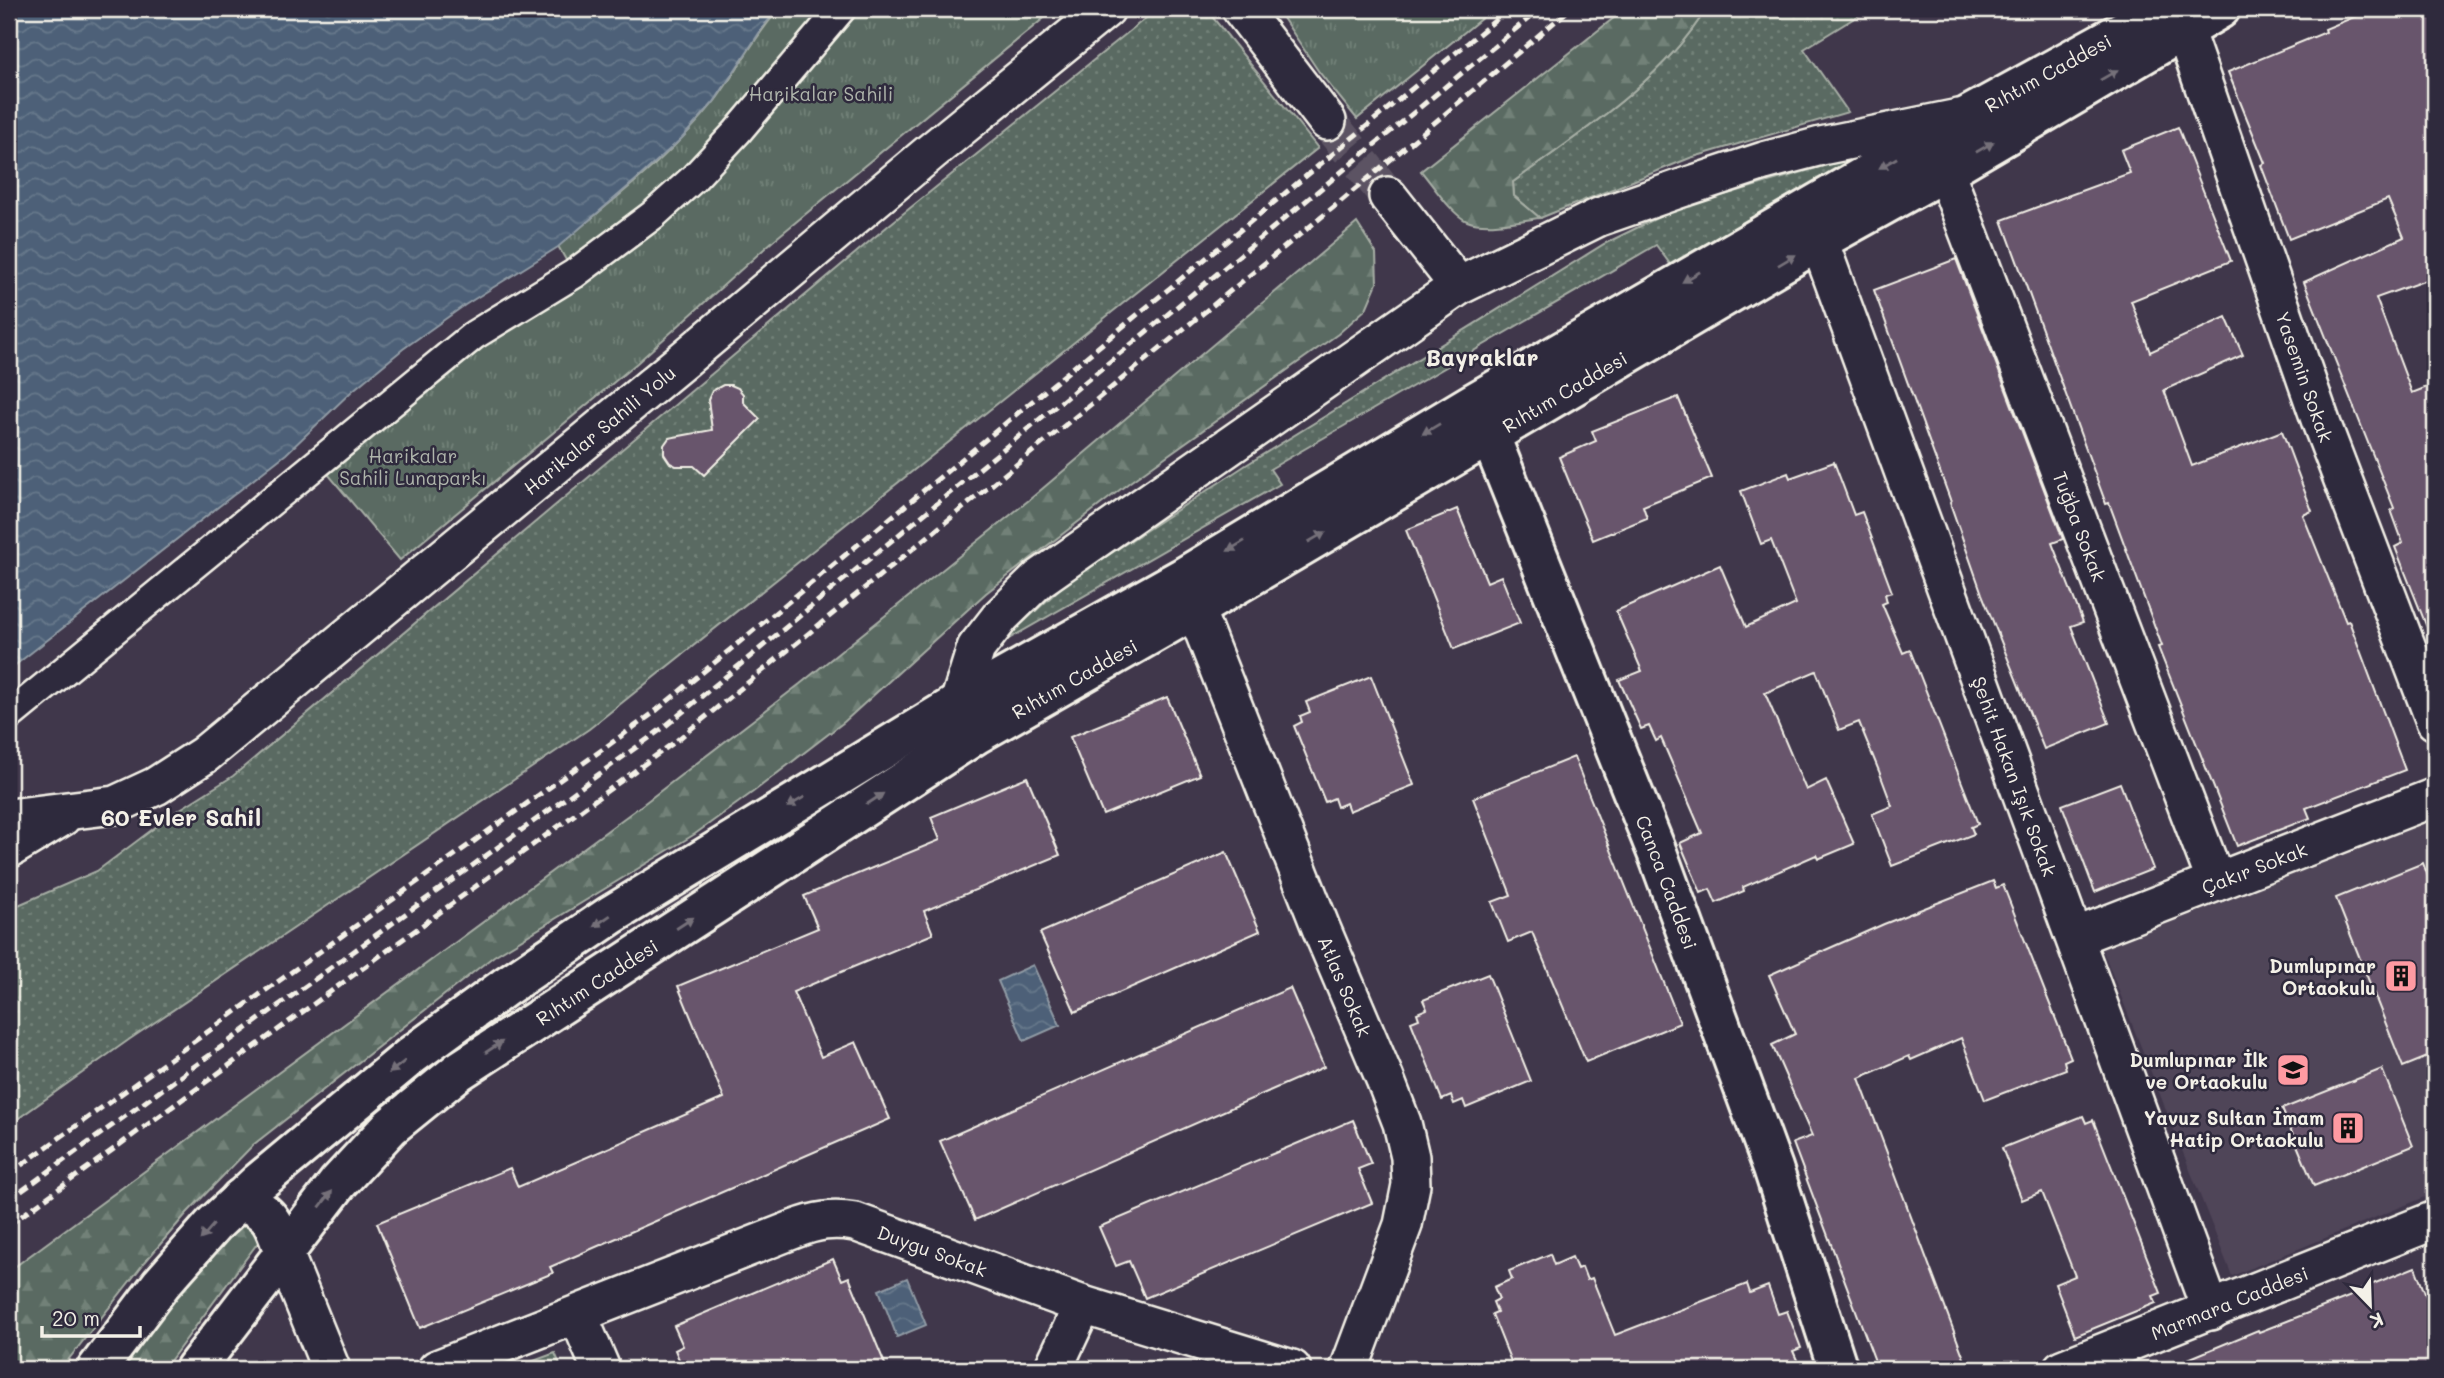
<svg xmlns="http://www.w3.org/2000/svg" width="2444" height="1378" viewBox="0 0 2444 1378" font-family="Mali,sans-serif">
	<defs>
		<pattern id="grass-dots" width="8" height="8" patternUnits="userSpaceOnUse" patternTransform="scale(1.75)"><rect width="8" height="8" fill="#5a6b62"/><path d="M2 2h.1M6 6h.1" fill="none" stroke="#728178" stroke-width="1.8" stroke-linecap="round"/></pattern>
		<pattern id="forest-firs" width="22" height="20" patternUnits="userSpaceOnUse" patternTransform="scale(1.75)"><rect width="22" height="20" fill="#5a6b62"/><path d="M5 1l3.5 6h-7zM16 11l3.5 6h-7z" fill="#728178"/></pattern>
		<pattern id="park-tufts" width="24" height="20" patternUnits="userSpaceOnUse" patternTransform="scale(1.75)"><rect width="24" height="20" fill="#5a6b62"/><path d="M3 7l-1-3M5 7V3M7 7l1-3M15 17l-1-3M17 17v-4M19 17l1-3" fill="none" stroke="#728178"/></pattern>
		<pattern id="water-waves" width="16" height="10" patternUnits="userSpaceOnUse" patternTransform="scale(1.75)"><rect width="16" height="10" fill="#4d6178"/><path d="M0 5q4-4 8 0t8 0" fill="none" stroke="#67788b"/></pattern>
	</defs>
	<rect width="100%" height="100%" fill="#40374b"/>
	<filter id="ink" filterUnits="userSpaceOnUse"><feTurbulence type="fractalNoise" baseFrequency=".0143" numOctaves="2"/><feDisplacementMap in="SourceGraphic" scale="14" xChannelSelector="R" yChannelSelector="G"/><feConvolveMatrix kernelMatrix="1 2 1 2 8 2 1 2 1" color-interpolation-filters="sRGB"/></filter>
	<g filter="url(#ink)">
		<path fill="#4f4458" d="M2435,817v376l-203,83 -131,-330z"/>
		<g fill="url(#grass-dots)" stroke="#a7aea5" stroke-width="2">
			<path d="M1157,9h49l112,139 -729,581 -459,310 -121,86v-216l88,-38 80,-60 56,-35 656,-551z"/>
			<path d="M1706,9h163l-65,40 44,63 -158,46 -150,60 -26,-22 -1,-14c65,-47 151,-103 193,-173z"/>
			<path d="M1871,152l-201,112 -14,-19 -386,224 10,15 -280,160 67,-62 179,-117 358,-221 69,-34z"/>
		</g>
		<g fill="url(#forest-firs)" stroke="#a7aea5" stroke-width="2">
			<path d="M1625,9h81c-42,70 -128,126 -193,173l1,14 26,22c-22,2 -52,11 -73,3 -15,-6 -35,-37 -46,-50z"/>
			<path d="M1357,223l19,30 1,30 -11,26 -28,25 -208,148 -144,111 -142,129 -91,70 -58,42 -201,122 -241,189 -66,68 -42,49 -84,107h-52v-98l633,-466 158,-121 229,-184z"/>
			<path d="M248,1216l11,9v16l-95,128h-44l110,-147z"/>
		</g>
		<g fill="url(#park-tufts)" stroke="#a7aea5" stroke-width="2">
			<path d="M779,9h276l-281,231 -137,123 -237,197 -82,-98 256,-188 -16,-28c53,-45 113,-89 157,-145 22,-30 39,-64 64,-92z"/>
			<path d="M1277,9h216l-136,110 -38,-47z"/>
			<path d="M555,1353l7,16h-50z"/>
		</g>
		<g fill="url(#water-waves)" stroke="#909ba5" stroke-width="2">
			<path d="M9,9h770l-14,15 -51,78 -32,36 -45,41 -79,68 -93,58 -62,44 -51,42 -66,63 -277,216z"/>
			<path d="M1033,965l27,60 -36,16 -26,-60z"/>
			<path d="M907,1278l19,47 -29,12 -18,-47z"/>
		</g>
		<g fill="#68546c" stroke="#f4f1e8" stroke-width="2">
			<path d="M2373,9h62v268l-59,21 36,95 23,-9 -1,261 -39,-98 8,-4 -12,-33 3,-2 -90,-226 100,-45 -16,-38 -99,40 -28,-74 4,-2 -37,-91 98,-40 -1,-3z"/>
			<path d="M2178,127l53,134 -100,40 19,51 76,-35 17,38 -79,35 28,76 90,-35 30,80 -9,4 43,107 3,-1 56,149 -99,38 4,10 -73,28 -79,-199 4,-1 -53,-143 -3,1 -104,-284 128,-47 -9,-23z"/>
			<path d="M1956,259l107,280 -11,4 31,79 -12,4 38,97 -65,26 -62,-155 -32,-91 1,-1 -77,-212z"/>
			<path d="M723,385h8l7,3 5,6v8l17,17 -56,56 -10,-9h-18l-6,-3 -6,-9v-9l5,-7 43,-8 -4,-30 4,-9z"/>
			<path d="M1678,397l34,81 -69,28 4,12 -54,22 -34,-83 37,-16 -4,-10z"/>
			<path d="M1834,462l20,53 8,-3 30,80 -7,2 2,8 -5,2 21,49 7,-3 68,174 -7,3 3,7 -82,32 -20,-52 20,-8 -13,-35 -20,-49 -20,8 -23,-59 -51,22 41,97 20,-10 28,64 -36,15 -2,-4 -73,32 1,4 -28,12 -6,-14 -9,4 -21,-50 22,-10 -41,-95 -5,3 -7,-15 -8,3 -22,-49 23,-9 -26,-60 104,-46 26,62 50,-23 -25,-64 -10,4 -20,-53 47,-18 2,5z"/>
			<path d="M1457,509l30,73 14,-6 19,47 -66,26 -48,-119z"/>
			<path d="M1371,676l43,109 -65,26 -3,-8 -9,4 -3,-9 -9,4 -31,-76 8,-4 -2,-6 10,-4 -4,-10z"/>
			<path d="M1167,697l33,78 -97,40 -33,-78z"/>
			<path d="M1574,757l106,266 -94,39 -54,-130 -24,10 -16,-40 19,-7 -38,-97z"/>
			<path d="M1027,777l33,78 -136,56 9,23 -140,58 28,65 35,-15 34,77 -340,148 3,6 -133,55 -43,-105 133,-55 8,19 206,-89 -46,-112 140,-58 -14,-32 136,-56 -9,-23z"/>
			<path d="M2120,783l33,86 -58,23 -33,-87z"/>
			<path d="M1226,852l34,79 -185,81 -35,-79z"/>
			<path d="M2423,863l12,32v159l-32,13 -67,-169z"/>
			<path d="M1993,881l3,7 7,-3 68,173 -7,3 2,8 -81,31 -24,-62 -50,22 -2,-4 -50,22 109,291h-90l-85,-226 19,-7 -40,-91 23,-11 -26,-59 115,-51z"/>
			<path d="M1488,974l43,107 -65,27 -3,-8 -9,4 -3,-8 -9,4 -31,-78 8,-3 -2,-6 10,-4 -4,-9z"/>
			<path d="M1290,988l34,79 -349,153 -35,-79z"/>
			<path d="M2382,1069l31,77 -99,40 -32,-77z"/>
			<path d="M2083,1116l3,7 7,-3 68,173 -8,3 3,7 -81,33 -20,-52 20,-8 -33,-84 -20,8 -20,-52z"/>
			<path d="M1353,1120l18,44 -13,5 14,34 -227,95 -16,-37 -13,5 -17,-39z"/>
			<path d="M1550,1254l4,11 18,-8 5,12 5,-2 5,13 5,-2 23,57 132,-51 3,9 18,-7 10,28 9,-3 14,37 -8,3 8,18h-287l-22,-55 5,-2 -4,-10 6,-3 -5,-12 18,-8 -3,-8z"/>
			<path d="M833,1259l9,21 7,-3 38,92h-204l-8,-19 8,-4 -9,-20z"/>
			<path d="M2415,1267l20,53v42l-18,7h-253l94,-39 1,2 100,-39 -1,-3z"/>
		</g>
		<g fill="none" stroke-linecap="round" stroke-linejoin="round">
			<path stroke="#5b5363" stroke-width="37" stroke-dasharray="37 18" stroke-linecap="butt" d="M1327,121l61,75"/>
			<defs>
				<path id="pedestrian" d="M9,716l465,-381 100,-61 79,-59 40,-36 44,-47 104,-123"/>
				<g id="minor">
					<path d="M1241,9l86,112"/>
					<path id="s1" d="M2184,29l138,396 113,296"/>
					<path id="s2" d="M1945,171l271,711"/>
					<path d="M1388,196l71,90"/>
					<path id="s3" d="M1819,241l392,1070"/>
					<path id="s4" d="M1195,609l126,319 64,151 17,44 8,34 1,28 -8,40 -54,144"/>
					<path d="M959,703l17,-55 25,-32 38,-37 420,-293 140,-69 80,-28 85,-28 57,-15 138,-28"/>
					<path id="s5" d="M9,818l106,-13 41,-19 48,-31 478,-394 250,-210 174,-142"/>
					<path d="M9,849l53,-32"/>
					<path id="s6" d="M2075,937l360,-140"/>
					<path d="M284,1253l47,116"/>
					<path d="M578,1315l23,54"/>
					<path id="s7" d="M437,1369l358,-140c21,-8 37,-11 60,-7l228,83 209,64"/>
					<path d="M1053,1369l30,-64"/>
					<path id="s8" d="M2062,1369l373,-149"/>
				</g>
				<g id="tertiary">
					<path id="s9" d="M1474,406l16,30 168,419 115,313 65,201"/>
					<path d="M240,1199c32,15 33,22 44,54"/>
				</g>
				<g id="secondary">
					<path id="s10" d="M97,1369l64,-85 53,-60 45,-42 153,-127 93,-68 106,-72 348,-212 223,-125 291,-175 495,-287 195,-107"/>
					<path id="s11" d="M195,1369l143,-186 52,-56 69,-56 516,-336 220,-126 624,-368 126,-70 275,-162"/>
				</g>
			</defs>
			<use href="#pedestrian" stroke="#f4f1e8" stroke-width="33"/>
			<use href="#minor" stroke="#f4f1e8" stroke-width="42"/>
			<use href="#tertiary" stroke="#f4f1e8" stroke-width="44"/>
			<use href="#secondary" stroke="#f4f1e8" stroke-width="44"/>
			<use href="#pedestrian" stroke="#2f2a3d" stroke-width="28"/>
			<use href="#minor" stroke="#2f2a3d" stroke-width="37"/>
			<use href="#tertiary" stroke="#2f2a3d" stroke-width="38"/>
			<use href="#secondary" stroke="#2f2a3d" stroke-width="38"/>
			<g stroke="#f4f1e8" stroke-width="5" stroke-dasharray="10 5" stroke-linecap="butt">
				<path d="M9,1174l643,-460 857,-705"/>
				<path d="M9,1200l654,-472 877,-719"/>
				<path d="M9,1225l667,-484 664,-539 230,-193"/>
			</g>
		</g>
		<defs><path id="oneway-solid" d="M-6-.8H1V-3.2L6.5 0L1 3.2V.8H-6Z" transform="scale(1.75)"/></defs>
		<g fill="#747079">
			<use href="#oneway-solid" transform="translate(2109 75) rotate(-30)"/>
			<use href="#oneway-solid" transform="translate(1985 147) rotate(-30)"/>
			<use href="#oneway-solid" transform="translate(1888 163) rotate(150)"/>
			<use href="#oneway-solid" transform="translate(1787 260) rotate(-31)"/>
			<use href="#oneway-solid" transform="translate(1691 277) rotate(150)"/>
			<use href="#oneway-solid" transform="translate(1431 429) rotate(149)"/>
			<use href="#oneway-solid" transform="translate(1317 537) rotate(-30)"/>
			<use href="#oneway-solid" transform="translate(1236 546) rotate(149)"/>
			<use href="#oneway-solid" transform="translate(875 799) rotate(-33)"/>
			<use href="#oneway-solid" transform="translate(796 802) rotate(149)"/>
			<use href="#oneway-solid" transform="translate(602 921) rotate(146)"/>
			<use href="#oneway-solid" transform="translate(685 923) rotate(-33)"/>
			<use href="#oneway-solid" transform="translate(494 1047) rotate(-33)"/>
			<use href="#oneway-solid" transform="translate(397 1067) rotate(142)"/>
			<use href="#oneway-solid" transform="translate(326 1199) rotate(-52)"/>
			<use href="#oneway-solid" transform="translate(207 1232) rotate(131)"/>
		</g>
	</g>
	<defs>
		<symbol id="building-square" viewBox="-11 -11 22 22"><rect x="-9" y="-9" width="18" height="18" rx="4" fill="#ff9aa2" stroke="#2f2a3d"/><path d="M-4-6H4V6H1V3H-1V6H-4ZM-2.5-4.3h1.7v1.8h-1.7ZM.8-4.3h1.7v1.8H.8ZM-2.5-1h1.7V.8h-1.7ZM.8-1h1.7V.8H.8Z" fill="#111"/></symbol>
		<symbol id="school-square" viewBox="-11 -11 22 22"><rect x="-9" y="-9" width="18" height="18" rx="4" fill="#ff9aa2" stroke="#2f2a3d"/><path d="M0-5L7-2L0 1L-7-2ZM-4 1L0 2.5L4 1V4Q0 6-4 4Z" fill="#111"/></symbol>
	</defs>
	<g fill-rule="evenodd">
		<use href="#building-square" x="2382" y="957" width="38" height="38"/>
		<use href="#school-square" x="2274" y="1051" width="38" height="38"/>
		<use href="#building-square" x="2329" y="1109" width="38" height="38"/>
	</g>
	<g text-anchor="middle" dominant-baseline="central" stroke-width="5" stroke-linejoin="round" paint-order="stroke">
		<g font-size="19" fill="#f4f1e8" stroke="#2f2a3d">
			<text stroke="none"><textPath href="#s10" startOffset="2356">Rıhtım Caddesi</textPath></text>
			<text stroke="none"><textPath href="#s1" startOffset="368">Yasemin Sokak</textPath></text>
			<text stroke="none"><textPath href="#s11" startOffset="1698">Rıhtım Caddesi</textPath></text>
			<text stroke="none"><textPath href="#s5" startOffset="721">Harikalar Sahili Yolu</textPath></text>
			<text stroke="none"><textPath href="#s2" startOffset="380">Tuğba Sokak</textPath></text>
			<text stroke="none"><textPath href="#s11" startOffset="1130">Rıhtım Caddesi</textPath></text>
			<text stroke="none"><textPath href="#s3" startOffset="570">Şehit Hakan Işık Sokak</textPath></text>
			<text stroke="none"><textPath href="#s6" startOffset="192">Çakır Sokak</textPath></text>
			<text stroke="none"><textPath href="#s9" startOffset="514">Canca Caddesi</textPath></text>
			<text stroke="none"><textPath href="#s11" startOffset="564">Rıhtım Caddesi</textPath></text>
			<text stroke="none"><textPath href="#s4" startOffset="406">Atlas Sokak</textPath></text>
			<text stroke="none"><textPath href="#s7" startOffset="528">Duygu Sokak</textPath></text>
			<text stroke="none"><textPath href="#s8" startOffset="180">Marmara Caddesi</textPath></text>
		</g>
		<g font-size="19" fill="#afb5ac" stroke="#2f2a3d">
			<text x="821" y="93">Harikalar Sahili</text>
			<text x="413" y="455">Harikalar<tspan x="413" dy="22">Sahili Lunaparkı</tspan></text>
		</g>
		<g font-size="19" font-weight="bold" fill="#f4f1e8" stroke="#2f2a3d" text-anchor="end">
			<text x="2376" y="965">Dumlupınar<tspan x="2376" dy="22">Ortaokulu</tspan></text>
			<text x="2268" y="1059">Dumlupınar İlk<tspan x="2268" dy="22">ve Ortaokulu</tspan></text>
			<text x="2324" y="1117">Yavuz Sultan İmam<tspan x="2324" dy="22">Hatip Ortaokulu</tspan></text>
		</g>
		<g font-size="23" font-weight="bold" fill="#f4f1e8" stroke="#2f2a3d">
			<text x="1482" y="357">Bayraklar</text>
			<text x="181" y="817">60 Evler Sahil</text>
		</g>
	</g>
	<rect width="2444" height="1378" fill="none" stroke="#2f2a3d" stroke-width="35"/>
	<rect x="18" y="18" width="2409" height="1343" fill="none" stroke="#f4f1e8" stroke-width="2.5" filter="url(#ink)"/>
	<g transform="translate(2370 1305) rotate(157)" stroke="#2f2a3d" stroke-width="5" paint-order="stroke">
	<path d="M0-5L12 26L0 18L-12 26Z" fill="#f4f1e8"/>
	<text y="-10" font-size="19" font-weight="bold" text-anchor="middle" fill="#f4f1e8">K</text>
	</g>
	<path d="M42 1326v10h98v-10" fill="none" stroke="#f4f1e8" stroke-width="3.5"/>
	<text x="52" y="1326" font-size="21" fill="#f4f1e8" stroke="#2f2a3d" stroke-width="5" paint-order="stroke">20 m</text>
</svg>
